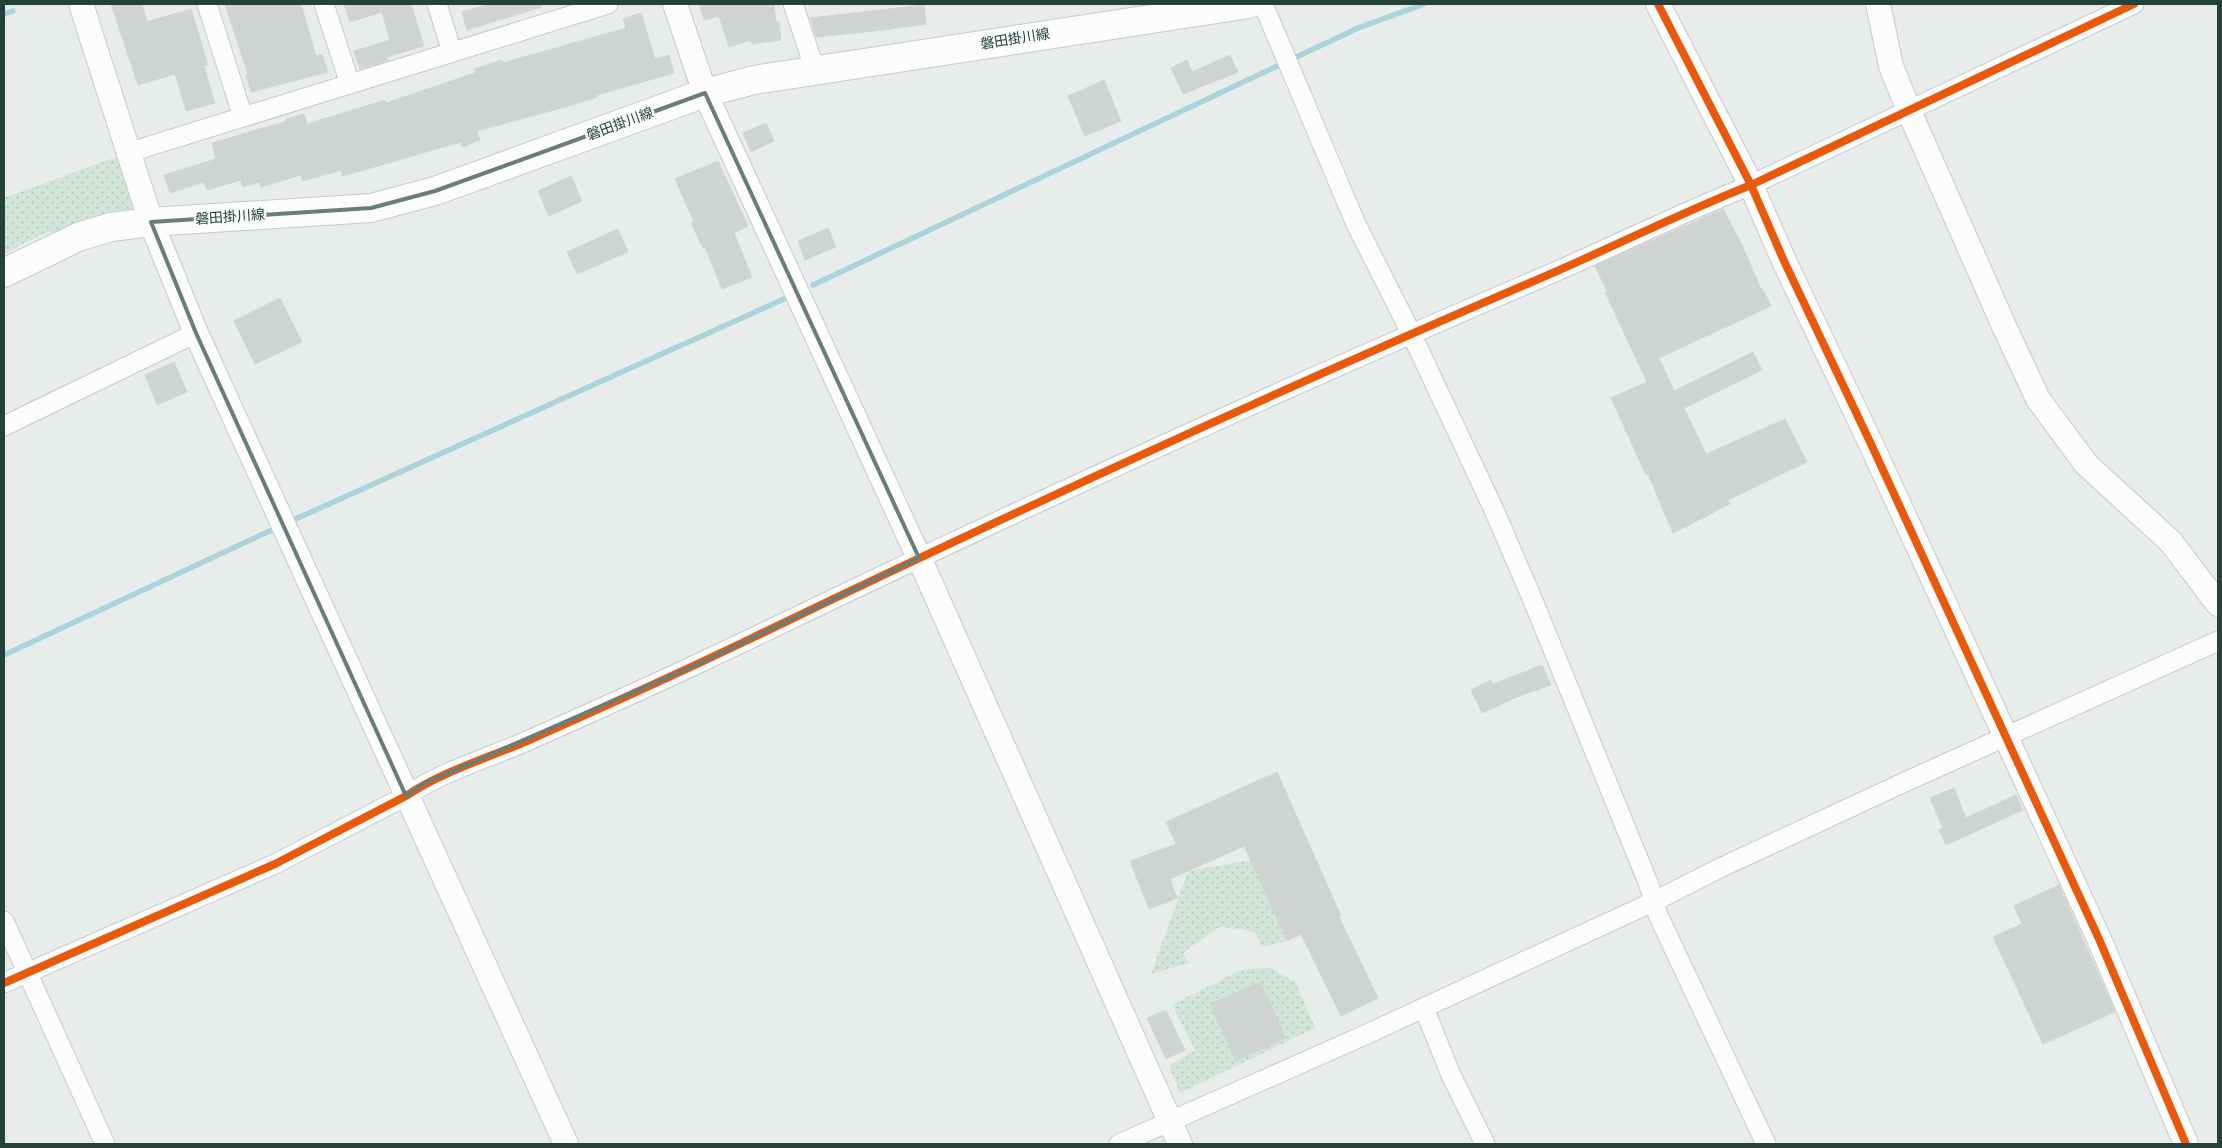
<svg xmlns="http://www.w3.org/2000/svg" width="2222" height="1148" viewBox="0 0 2222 1148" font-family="'Nunito Sans','Noto Sans JP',sans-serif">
	<defs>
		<pattern id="grass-dots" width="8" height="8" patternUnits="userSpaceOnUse" patternTransform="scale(1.25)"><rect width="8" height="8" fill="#d1e6d8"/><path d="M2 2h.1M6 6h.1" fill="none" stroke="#b3c6ba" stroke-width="1.8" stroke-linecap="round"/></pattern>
	</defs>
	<rect width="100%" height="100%" fill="#e8edeb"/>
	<g fill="url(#grass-dots)">
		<path d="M127,153l8,56 -91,25 -40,20v-56z"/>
		<path d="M1251,860l36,81 -26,6 -5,-14 -15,-4 -22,-2 -36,26 6,10 -38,11 37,-103z"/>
		<path d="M1272,968l24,15 19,45 -135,65 -11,-27 26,-16 -23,-45 71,-36z"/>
	</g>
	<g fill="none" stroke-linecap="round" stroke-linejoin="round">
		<g stroke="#a9d4db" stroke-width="5.5">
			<path d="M4,14l9,-3"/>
			<path d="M813,285l545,-257 66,-24"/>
			<path d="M289,522l497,-224"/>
			<path d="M4,655l274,-128"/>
		</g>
	</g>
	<g fill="#cfd4d2" stroke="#d1d6d4">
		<path d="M111,4h31l5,18 44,-13 17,56 -4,1 11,37 -29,8 -11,-37 -37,11z"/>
		<path d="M225,4h76l15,52 6,-2 6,18 -77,20 -5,-17 2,-1z"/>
		<path d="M344,4h67l13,42 -37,11 1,3 -28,9 -6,-18 36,-11 -8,-28 -32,10z"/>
		<path d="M490,4h52v3l-75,23 -5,-18z"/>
		<path d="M699,4h75l2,18h3l2,18 -29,4 -1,-4 -22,7 -10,-31 -15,4z"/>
		<path d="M924,5l2,19 -42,6 -68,7 -5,-16 -1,-3z"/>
		<path d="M641,13l14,46 14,-4 5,18 -77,22v2l-28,9 -92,25 3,9 -17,7 -2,-5 -118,34 -2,-6 -38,11 -2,-6 -40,12 -2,-5 -16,5 -2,-7 -34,10 -3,-8 -34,11 -6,-18 52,-16 -4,-16 75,-22 -1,-2 18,-5 3,10 78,-24 1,3 89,-30 -1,-4 28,-9 1,3 123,-35 -3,-9z"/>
		<path d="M1230,55l8,17 -55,22 -12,-26 16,-8 5,12z"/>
		<path d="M1104,80l17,41 -36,15 -17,-40z"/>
		<path d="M766,123l8,18 -23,11 -8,-19z"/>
		<path d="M718,161l30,65 -14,7 18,44 -30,12 -17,-42 -2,1 -12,-25 3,-1 -19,-43z"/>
		<path d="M571,176l11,25 -33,15 -11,-25z"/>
		<path d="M1723,209l19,36 19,44 1,-1 9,18 -112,52 15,33 79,-39 9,18 -78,38 22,46 79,-35 22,43 -79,38 2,4 -57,29 -25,-59 -2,1 -35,-77 36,-16 -42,-90 2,-1 -12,-25z"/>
		<path d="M828,228l8,19 -31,13 -7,-19z"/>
		<path d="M618,229l10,23 -51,22 -10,-22z"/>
		<path d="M280,298l22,44 -47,22 -21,-43z"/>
		<path d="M174,362l13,30 -30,13 -12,-30z"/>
		<path d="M1542,665l9,20 -34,12 -35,16 -11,-23 20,-10 2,4z"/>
		<path d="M1277,772l64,144 -2,1 39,81 -37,18 -40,-82 -14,7 -43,-95 -74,33 7,19 -28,11 -19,-48 46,-17 -10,-22z"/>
		<path d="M1954,788l12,30 50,-23 7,15 -77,35 -7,-15 4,-2 -13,-30z"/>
		<path d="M2059,885l56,127 -72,32 -50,-107 29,-13 -8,-18z"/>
		<path d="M1260,982l26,56 -50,23 -26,-57z"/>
		<path d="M1166,1010l19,40 -19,9 -19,-41z"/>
	</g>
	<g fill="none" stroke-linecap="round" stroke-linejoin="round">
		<defs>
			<g id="minor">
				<path d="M207,4l36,113"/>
				<path d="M324,4l26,80"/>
				<path d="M437,4l15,48"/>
				<path d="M793,4l22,66"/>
				<path d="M1263,4l93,220 55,109 83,177 40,93 115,282 9,30 108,229"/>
				<path d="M127,153l481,-149"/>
				<path d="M4,426l192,-93"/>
				<path d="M4,921l101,223"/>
				<path d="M4,983l271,-119 131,-68c35,-24 82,-38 121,-55 75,-33 150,-67 223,-102 259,-125 520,-245 784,-358 73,-31 144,-67 217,-96l383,-181"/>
				<path d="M1424,1008l27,67 34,69"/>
				<path d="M1119,1144l248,-110 288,-133 65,-33 187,-87 311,-140"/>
			</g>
			<g id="tertiary">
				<path d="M81,4l70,218 45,111 370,811"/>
				<path d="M675,4l30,89 221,480 254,571"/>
				<path d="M1658,4l93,181 33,76 87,183 228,495 87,205"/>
				<path d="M1878,4l13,62 18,45 95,215 34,73 48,65 85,78 47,62"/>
			</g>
			<path id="secondary" d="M4,273l74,-36 33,-10 40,-5 220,-14 64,-17 270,-98 49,-13 495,-76"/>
		</defs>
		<use href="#minor" stroke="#c5cac8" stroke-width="21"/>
		<use href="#tertiary" stroke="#c5cac8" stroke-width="26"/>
		<use href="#secondary" stroke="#c3cbc8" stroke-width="30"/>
		<use href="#minor" stroke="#fcfcfc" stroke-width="19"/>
		<use href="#tertiary" stroke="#fcfcfc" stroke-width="24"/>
		<use href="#secondary" stroke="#fcfcfc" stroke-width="28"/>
		<defs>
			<g id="cycleway">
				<path d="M1658,4l93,181 33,76 87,183 228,495 87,205"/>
				<path d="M4,983l271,-119 131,-68c35,-24 82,-38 121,-55 75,-33 150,-67 223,-102 259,-125 520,-245 784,-358 73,-31 144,-67 217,-96l383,-181"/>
			</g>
		</defs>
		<use href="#cycleway" stroke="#f7fbf9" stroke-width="11"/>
		<use href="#cycleway" stroke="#e8590c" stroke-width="8"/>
	</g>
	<path fill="none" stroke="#697e78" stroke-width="4" stroke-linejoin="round" d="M705,93l214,465 -223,107 -273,119 -17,12 -210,-463 -45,-111 220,-14 64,-17z"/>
	<g text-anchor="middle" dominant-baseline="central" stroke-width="4.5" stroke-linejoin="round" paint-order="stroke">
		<g font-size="14" fill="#24423a" stroke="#f7fbf9">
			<text transform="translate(1015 39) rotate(-9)">磐田掛川線</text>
			<text transform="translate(620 124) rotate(-20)">磐田掛川線</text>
			<text transform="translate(230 217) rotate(-4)">磐田掛川線</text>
		</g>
	</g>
	<rect width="2222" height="1148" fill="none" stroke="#24423a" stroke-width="10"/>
</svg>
